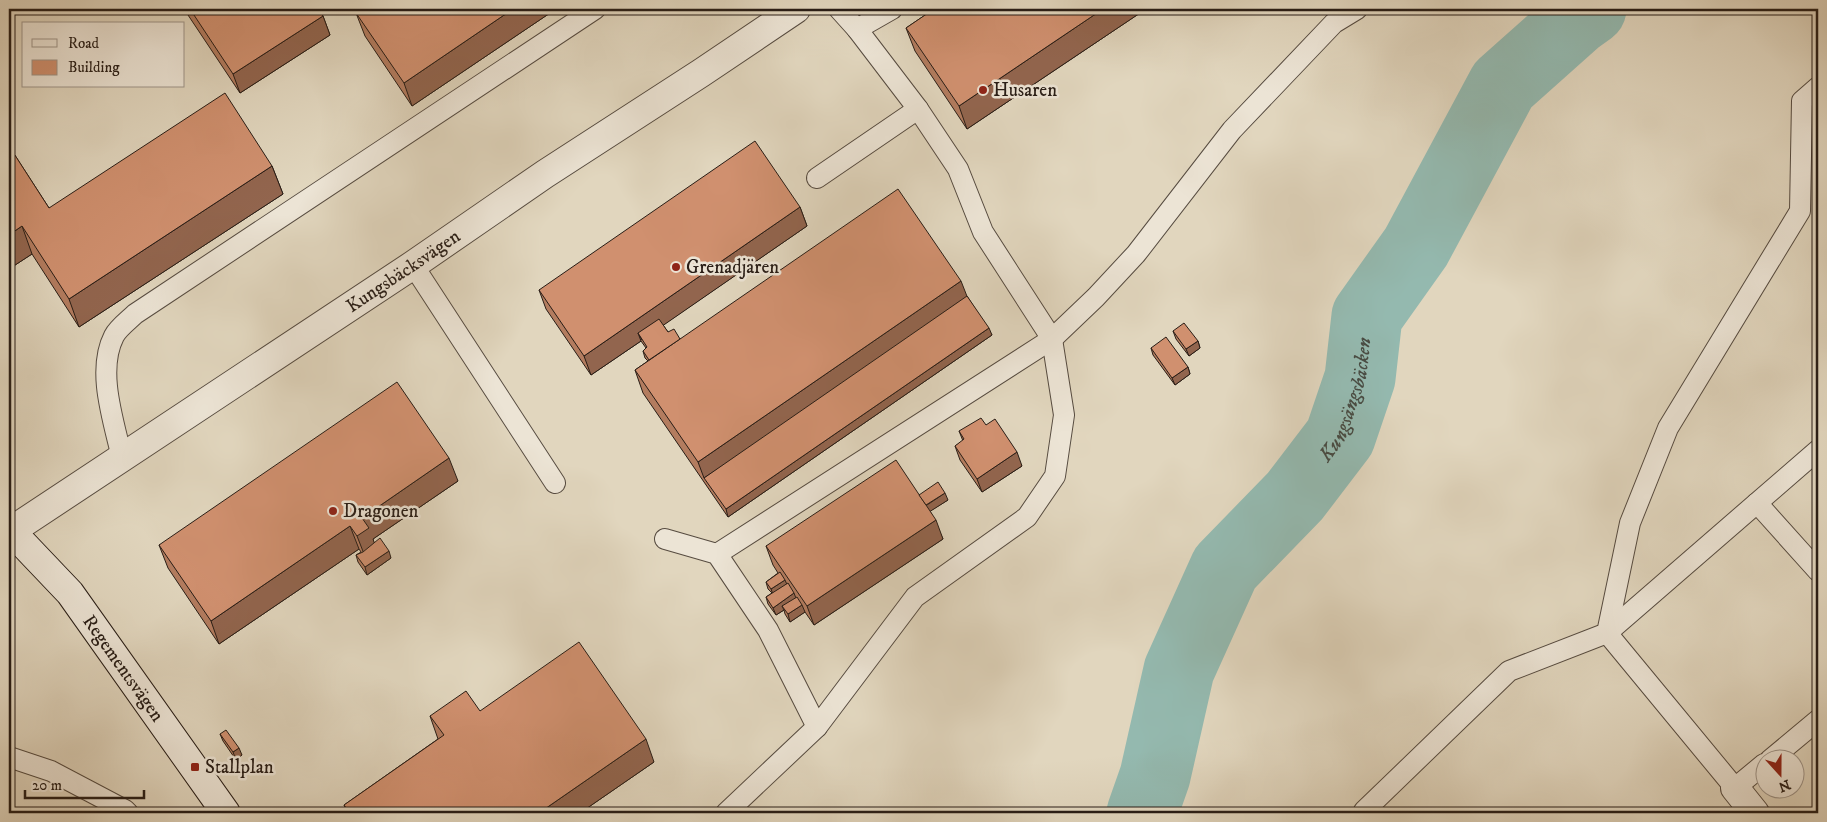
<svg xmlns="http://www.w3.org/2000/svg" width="1827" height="822" viewBox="0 0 1827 822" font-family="'IM FELL DW Pica',serif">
	<rect width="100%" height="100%" fill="#e1d6be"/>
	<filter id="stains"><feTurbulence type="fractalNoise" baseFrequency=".004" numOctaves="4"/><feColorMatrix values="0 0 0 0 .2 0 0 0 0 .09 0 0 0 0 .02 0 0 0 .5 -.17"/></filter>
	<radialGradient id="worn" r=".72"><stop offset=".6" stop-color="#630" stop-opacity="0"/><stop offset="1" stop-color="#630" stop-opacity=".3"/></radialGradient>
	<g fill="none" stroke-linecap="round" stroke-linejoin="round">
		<path stroke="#94b9af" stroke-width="71" id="s1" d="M1142,813l13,-37 24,-106 46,-102 70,-72 45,-59 20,-59 7,-62 49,-69 87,-162 74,-66 14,-10"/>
		<defs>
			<g id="lane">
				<path d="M857,29l35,-20"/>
				<path d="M817,178l101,-69"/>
				<path d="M413,265l142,218"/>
				<path d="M122,458c-8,-36 -26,-87 -8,-122 4,-8 15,-16 21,-22l460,-305"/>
				<path d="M1757,503l61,68"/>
				<path d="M665,539l52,15 51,76 49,97"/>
				<path d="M717,554l335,-215 44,-42 40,-43 96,-124 102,-107 23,-14"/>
				<path d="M9,757l42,14 74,39 3,3"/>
				<path d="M1770,760l48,-40"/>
				<path d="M1764,764l-29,24 -128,-155 211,-183"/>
				<path d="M1364,811l145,-140 98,-38 23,-110 38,-95 132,-217 2,-110 16,-14"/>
				<path d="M726,813l91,-86 98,-130 112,-80 28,-41 9,-61 -12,-76 -69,-107 -25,-63 -40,-60 -61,-80 -18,-20"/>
			</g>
			<g id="street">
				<path id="s2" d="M9,528l2,3 402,-266 132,-91 156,-101 95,-64"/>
				<path d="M1735,788l20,25"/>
			</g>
			<g id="secondary">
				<path id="s3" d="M9,532l2,-1 59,62 156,220"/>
			</g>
		</defs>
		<use href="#lane" stroke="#564b40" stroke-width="22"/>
		<use href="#street" stroke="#564b40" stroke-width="30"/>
		<use href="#secondary" stroke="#281d16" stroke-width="30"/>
		<use href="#lane" stroke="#ece4d5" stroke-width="20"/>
		<use href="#street" stroke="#ece4d5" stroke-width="28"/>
		<use href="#secondary" stroke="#ece4d5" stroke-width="28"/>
	</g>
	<g fill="#b37c5f" stroke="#281d16">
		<path d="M184,9h134l5,7 7,19 -90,58z"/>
		<path d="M363,9h193l-144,97 -47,-70 -9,-23z"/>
		<path d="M934,9h212l-179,120 -52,-78 -9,-23z"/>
		<path d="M9,146l40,62 223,-42 11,28 -204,133 -47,-73 -23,15z"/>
		<path d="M800,207l7,19 -144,99 5,7 12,7 287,-43 25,39 -264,182 -85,-124 -8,-23 13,-9 -3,-3 -2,-7 3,-3 -5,-7 -50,34 -45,-66 -7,-19z"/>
		<path d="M1173,331l25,10 2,7 -11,8 -13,-17z"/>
		<path d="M1151,348l37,19 2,7 -15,11 -22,-30z"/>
		<path d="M959,431l63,35 -40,26 -22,-32 -5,-14 8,-5z"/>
		<path d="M458,481l-85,58 1,4 17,15 -24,17 -9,-13 -2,-7 5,-3 -2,-3 -140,95 -51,-76 -9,-23z"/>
		<path d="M919,495l29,5 -18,11 13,28 -129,86 -9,-13 -15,10 -5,-8 -1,-4 -8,5 -8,-11 -2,-7 6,-4 -4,-4 -2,-7 12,-9 -5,-8 -7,-19z"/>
		<path d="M480,711l174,51 -74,51h-233l-3,-8 94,-66 -8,-23z"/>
		<path d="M220,734l22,21 -6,5 -13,-19z"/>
	</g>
	<g fill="#92654e" stroke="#281d16">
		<path d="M513,9h43l-144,97 -8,-23z"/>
		<path d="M1103,9h43l-179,120 -8,-23z"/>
		<path d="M323,16l7,19 -90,58 -7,-19z"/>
		<path d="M272,166l11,28 -204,133 -10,-28z"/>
		<path d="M800,207l7,19 -165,114 -4,-7 3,8 -50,34 -7,-19z"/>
		<path d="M22,226l10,28 -23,15v-34z"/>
		<path d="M961,281l9,23 -266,174 -6,-16z"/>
		<path d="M989,328l3,7 -264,182 -2,-8z"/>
		<path d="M1198,341l2,7 -11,8 -3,-7z"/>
		<path d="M1188,367l2,7 -15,11 -3,-7z"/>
		<path d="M1017,452l5,14 -40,26 -5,-13z"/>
		<path d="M449,458l9,23 -85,58 4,12 -11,8 -9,-23 5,-18z"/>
		<path d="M945,493l3,7 -22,14 -2,-7z"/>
		<path d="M936,520l7,19 -129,86 -7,-19z"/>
		<path d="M350,526l9,23 -140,95 -8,-23z"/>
		<path d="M389,551l2,7 -24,17 -2,-8z"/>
		<path d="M785,580l3,7 -14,10 -3,-8z"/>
		<path d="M794,593l3,8 -15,5 2,4 -8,5 -3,-7z"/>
		<path d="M802,605l3,7 -15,10 -2,-8z"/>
		<path d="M646,739l8,23 -74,51h-41z"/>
		<path d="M239,748l3,7 -6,5 -3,-8z"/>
	</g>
	<g fill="#d0906f" stroke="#281d16">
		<path d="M190,9h128l5,7 -90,58z"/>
		<path d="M363,9h150l-109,74 -48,-70z"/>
		<path d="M934,9h169l-144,97 -53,-78z"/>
		<path d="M225,93l47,73 -203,133 -47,-73 -13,9v-89l40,62z"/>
		<path d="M755,141l45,66 -216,149 -45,-66z"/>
		<path d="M898,189l63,92 -263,181 -63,-92z"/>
		<path d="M967,296l22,32 -263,181 -22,-31z"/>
		<path d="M659,319l9,13 6,-3 6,10 -31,21 -6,-9 4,-4 -9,-14z"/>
		<path d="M1184,323l14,18 -12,8 -13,-18z"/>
		<path d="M1166,337l22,30 -16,11 -21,-30z"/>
		<path d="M397,382l52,76 -87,60 7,10 -12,8 -7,-10 -139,95 -52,-76z"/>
		<path d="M981,418l5,7 9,-6 22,33 -40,27 -22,-33 9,-7 -5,-8z"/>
		<path d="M896,460l40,60 -129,86 -41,-60z"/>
		<path d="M938,482l7,11 -19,12 -7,-10z"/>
		<path d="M380,538l9,13 -24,16 -9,-12 7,-3z"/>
		<path d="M780,572l5,8 -14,9 -5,-7z"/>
		<path d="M788,583l6,10 -21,15 -7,-11z"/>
		<path d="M797,597l5,8 -14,9 -6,-8z"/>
		<path d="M579,642l67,97 -107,74h-189l-6,-8 100,-70 -14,-19 36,-25 14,20z"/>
		<path d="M226,730l13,18 -6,4 -13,-18z"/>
	</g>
	<g fill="#8f2418" stroke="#ece4d5" stroke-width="2">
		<circle cx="983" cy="90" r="5"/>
		<circle cx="676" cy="267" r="5"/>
		<circle cx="333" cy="511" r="5"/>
		<rect x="190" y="762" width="10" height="10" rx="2.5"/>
	</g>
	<g text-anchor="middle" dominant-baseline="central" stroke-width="5" stroke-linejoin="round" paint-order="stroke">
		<g font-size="19" fill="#281d16" stroke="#ece4d5" text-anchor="start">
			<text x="993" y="90">Husaren</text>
			<text x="686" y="267">Grenadjären</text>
			<text x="343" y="511">Dragonen</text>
			<text x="205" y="767">Stallplan</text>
		</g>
		<g font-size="19" fill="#281d16" stroke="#ece4d5">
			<text stroke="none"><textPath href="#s2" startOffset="474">Kungsbäcksvägen</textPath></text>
			<text stroke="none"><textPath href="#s3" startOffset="180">Regementsvägen</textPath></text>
		</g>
		<g font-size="20" font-style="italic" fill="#484c44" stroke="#ece4d5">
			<text stroke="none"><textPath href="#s1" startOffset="472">Kungsängsbäcken</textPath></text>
		</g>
	</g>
	<rect width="1827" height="822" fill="none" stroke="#e1d6be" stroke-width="30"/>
	<rect x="10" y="10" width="1807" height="802" fill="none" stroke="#281d16" stroke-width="2.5"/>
	<rect x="15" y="15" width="1797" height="792" fill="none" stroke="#281d16"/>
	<rect x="22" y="22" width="162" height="65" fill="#ece4d5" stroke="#9e9489"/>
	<rect x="32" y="39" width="25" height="8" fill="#ece4d5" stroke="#9e9489"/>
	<text x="68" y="48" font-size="15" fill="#281d16">Road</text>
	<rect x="32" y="60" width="25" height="15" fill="#d0906f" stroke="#9e9489"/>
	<text x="68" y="72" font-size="15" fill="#281d16">Building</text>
	<g transform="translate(1780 774) rotate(159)"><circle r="24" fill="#ece4d5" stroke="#9e9489"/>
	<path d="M0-4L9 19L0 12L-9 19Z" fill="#8f2418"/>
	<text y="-8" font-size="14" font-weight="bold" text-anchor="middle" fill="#281d16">N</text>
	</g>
	<path d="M25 790v8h119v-8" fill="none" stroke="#281d16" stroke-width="2.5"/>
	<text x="32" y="790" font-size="15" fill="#281d16" stroke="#ece4d5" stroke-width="4" paint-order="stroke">20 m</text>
	<rect width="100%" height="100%" filter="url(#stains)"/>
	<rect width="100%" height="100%" fill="url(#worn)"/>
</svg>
